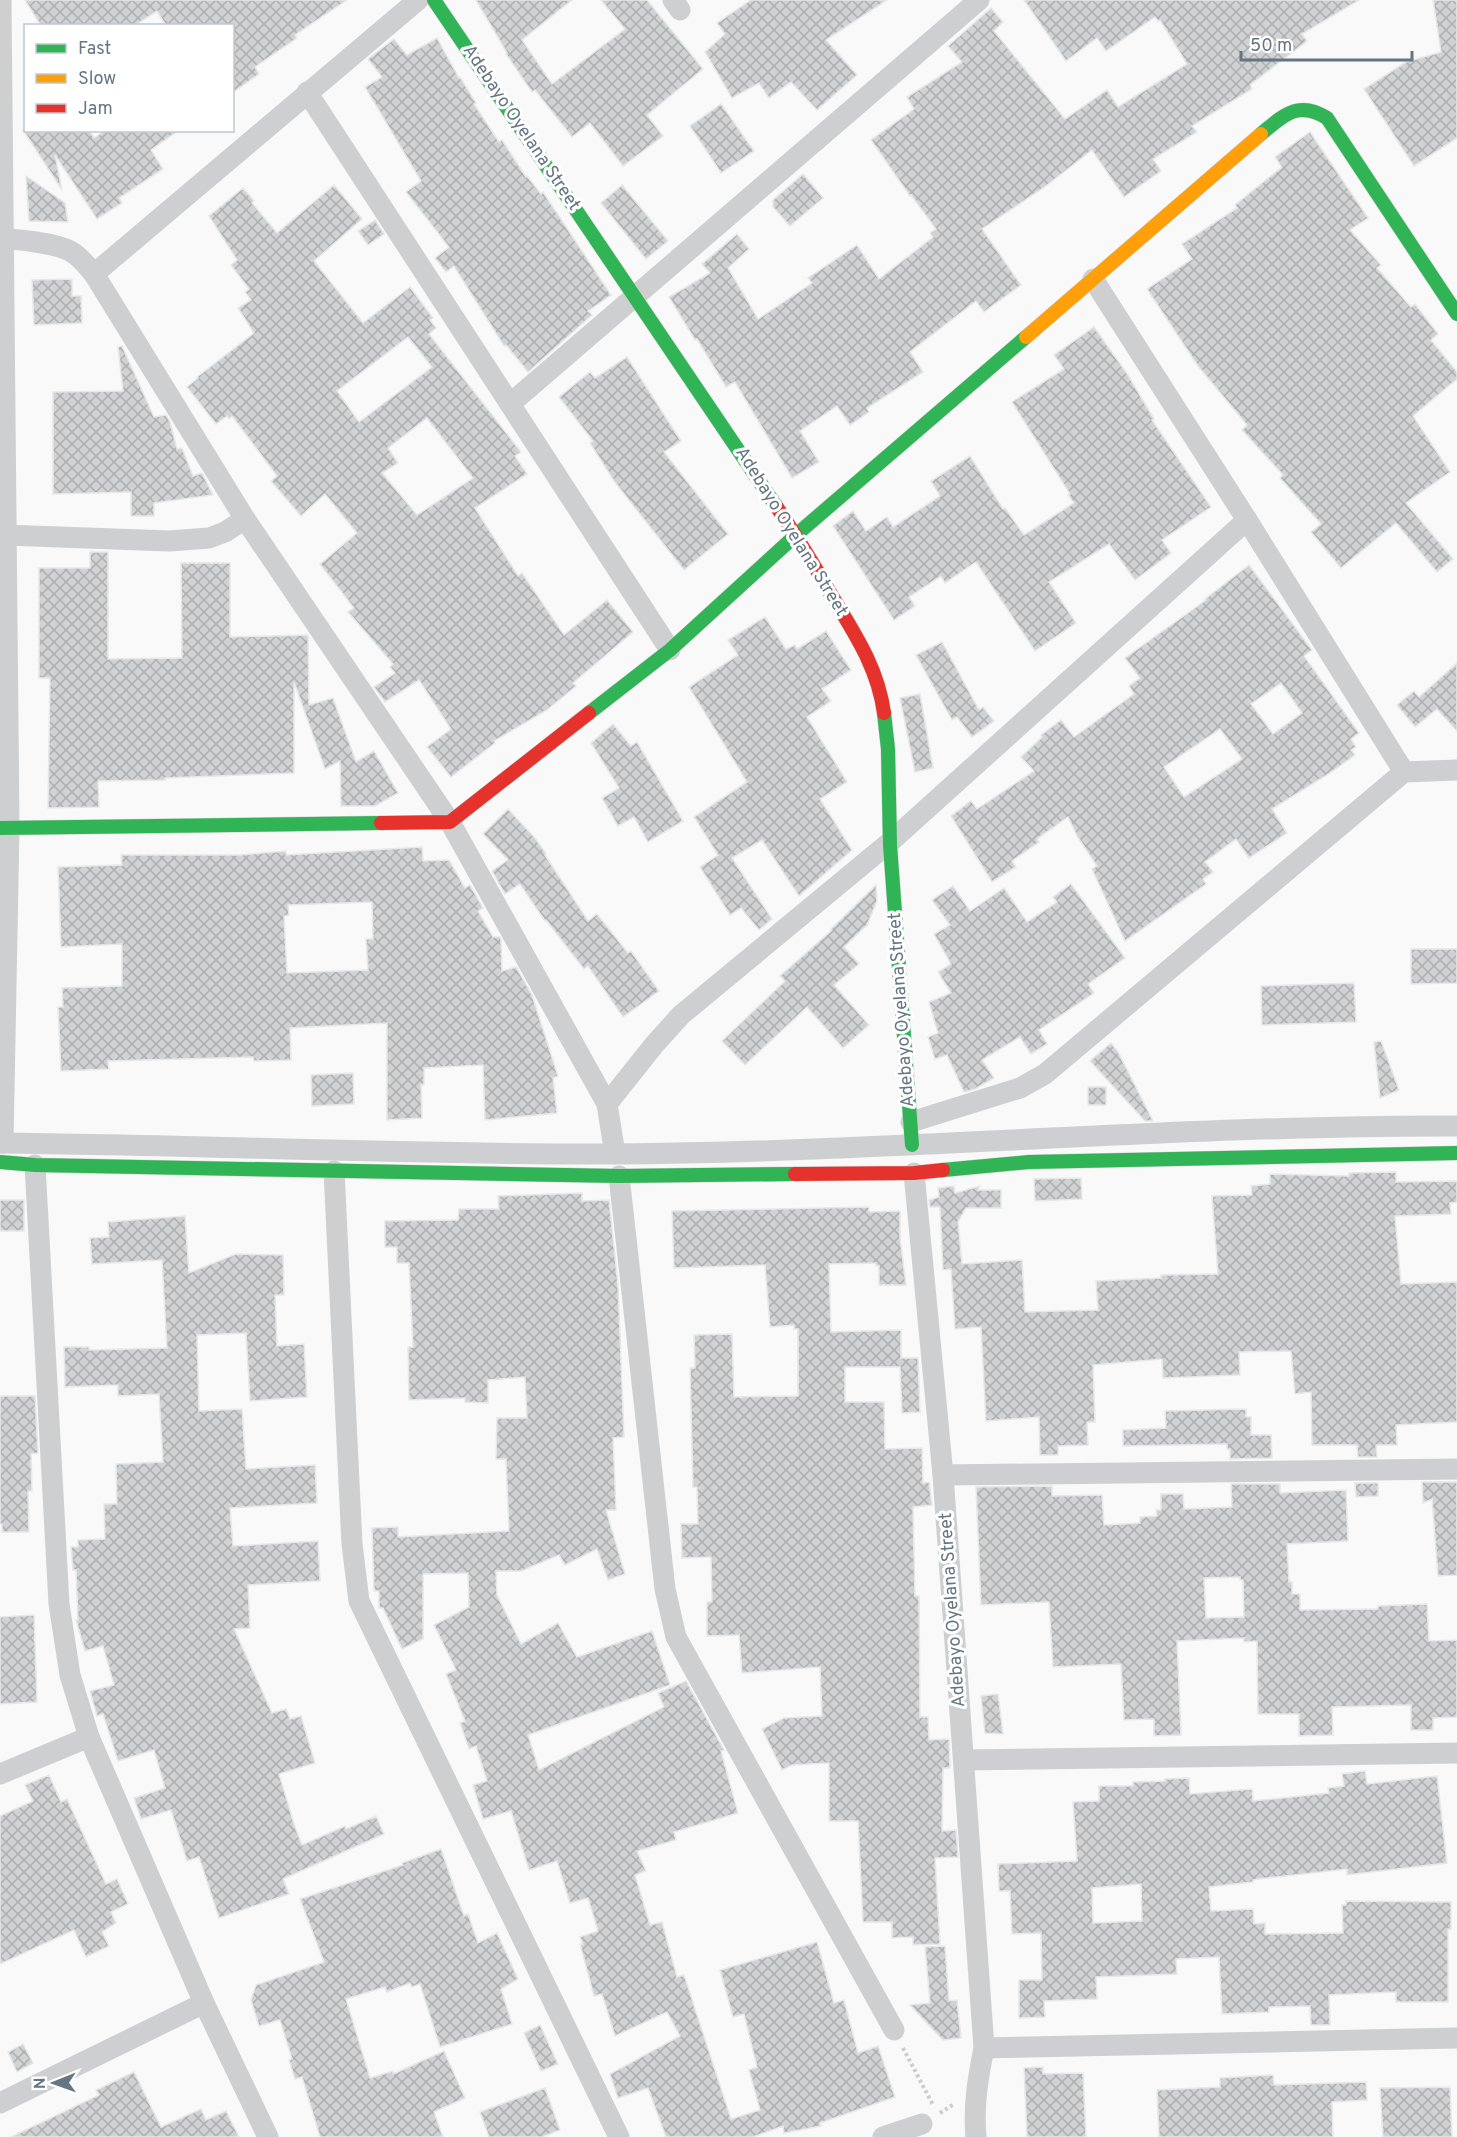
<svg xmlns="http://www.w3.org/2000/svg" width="1457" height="2137" viewBox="0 0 1457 2137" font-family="Overpass,sans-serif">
	<defs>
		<pattern id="building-cross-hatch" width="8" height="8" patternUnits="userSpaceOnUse" patternTransform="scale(1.5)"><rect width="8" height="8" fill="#d0d2d3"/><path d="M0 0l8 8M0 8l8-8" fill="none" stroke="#acafb1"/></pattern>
	</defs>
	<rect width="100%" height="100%" fill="#f9f9f9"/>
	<g fill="url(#building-cross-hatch)" stroke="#e8e8e8" stroke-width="1.5" fill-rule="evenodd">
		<path d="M25,0h322l-52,35 2,3 -42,29 4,7 -27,19v-67h-66l-9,-15 -23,15h-93z"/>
		<path d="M476,0h96l-50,40 30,44 73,-55 -24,-29h46l56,69 -56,46 16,21 -40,30 -33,-43 -18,14 -37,-47 -3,2 -26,-38 1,-1z"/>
		<path d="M751,0h136l-61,40 31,35 -40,35 -26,-28 -22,16 -10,-15 -27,15 -27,-46 20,-18 -8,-11z"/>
		<path d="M1024,0h335l-57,34 5,7 -57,44 2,4 -60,37 5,6 -44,27 8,12 -37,26 -32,-47 -46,36 -64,43 39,56 -37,27 -8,-11 -66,51 13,20 -56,36 2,4 -19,13 -13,-19 -37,25 19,31 -27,16 -57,-96 -9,5 -29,-48 -2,1 -26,-43 41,-24 -8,-9 35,-30 12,15 -21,19 30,51 54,-36 -4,-5 49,-33 22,34 54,-42 -3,-4 6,-4 -25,-34 -1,1 -39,-56 43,-31 -7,-12 55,-35 -14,-16 43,-38 12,14 -9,9 71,88 42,-29 11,17 69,-43 -27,-44 -2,1 -3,-4 -49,34 -9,-13 -31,23z"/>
		<path d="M1433,0h24v138l-43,28 -50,-77 42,-27 35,-10z"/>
		<path d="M437,38l22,40 1,-1 16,26 -2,1 25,38 3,-2 24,37 1,-1 14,18 2,-2 68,103 -23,16 4,4 -64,57 -22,-27 -2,1 -50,-80 -8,6 -11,-14 14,-11 -43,-55 15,-11 -56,-94 17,-10 -14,-18 26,-20 13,16z"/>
		<path d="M721,104l33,47 -33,22 -31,-47z"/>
		<path d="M23,130h66l5,8 12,-8h73l-28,20 12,19 -44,29 3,5 -25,16 -42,-64 7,35z"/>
		<path d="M1310,132l58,86 -18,12 31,35 -4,3 34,39 4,-3 23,30 -7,6 26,32v7l-44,37 37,56 -44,31 47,56 -16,13 -41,-49 -55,45 -30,-36 10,-8 -41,-46 3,-3 -41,-45 5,-5 -49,-59 -51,-77 45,-30 -10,-15 55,-36 -2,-3 47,-38 -7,-10z"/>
		<path d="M803,174l20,24 -33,28 -17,-19v-7z"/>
		<path d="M26,176l39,27 3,19 -39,-1z"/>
		<path d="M334,185l28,34 -48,42 49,62 47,-36 23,31 -3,2 6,8 -7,6 92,118 -6,4 12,18 -52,34 43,68 4,-3 42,62 43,-35 26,32 -60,51 3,3 -29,24 -53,31 1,2 -44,34 -24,-30 24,-18 -32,-49 -34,22 -11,-15 21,-14 -5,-6 3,-3 -45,-52 6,-4 -34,-44 37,-31 -32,-39 -24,22 -30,-35 6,-5 -45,-60 -3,3 -2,-3 -11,8 -29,-37 11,-9 -1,-1 57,-44 -16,-25 13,-8 -6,-8 4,-3 -18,-24 6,-5 -28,-44 34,-28 11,13 -2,2 25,30zM408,337l24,30 -73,55 -22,-31zM427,418l46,60 -56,37 -35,-42 16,-10 -10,-15z"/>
		<path d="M622,185l46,56 -22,18 -45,-56z"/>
		<path d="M375,220l9,14 -16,11 -10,-14z"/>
		<path d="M72,279v17h9l1,27 -48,2 -2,-45z"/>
		<path d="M1094,327l34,48 26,44 -2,1 59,87 -49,33 9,13 -36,27 -26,-36 -60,38 27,41 -41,28 -59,-89 -31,21 -4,-7 -32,21 6,9 -21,14 -61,-94 20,-15 13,20 21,-14 6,10 47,-31 -9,-15 39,-25 33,53 2,-1 19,27 50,-32 -6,-8 2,-1 -58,-92 52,-33 -10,-14z"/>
		<path d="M122,346l32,71 12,-2 4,7 7,27 5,-1 11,28 9,-3 11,22 -59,8v13h-23v-24l-78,2v-102l70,-1 -5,-44z"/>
		<path d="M627,357l54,84 -17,11 64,82 -44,36 -70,-89 -24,-38 3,-2 -34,-44 31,-25 5,6z"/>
		<path d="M90,552h18v107l74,-1 -1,-95h49v74l78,-2 1,70 24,-7 23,64 18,-11 24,42 -23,13h-34l-1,-45 -15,8 -31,-87v91l-129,5v2l-67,1 1,26 -51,1 2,-130h-11v-110h51z"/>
		<path d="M1249,565l63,85 -8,6 55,77 -8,6 5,8 -5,3 4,5 -25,18 -58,36 15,24 -38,25 -13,-19 -31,23 8,10 -10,7 3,5 -81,57 -33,-72 5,-3 -20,-30 -9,-19 -31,22 2,3 -27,19 4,6 -24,15 -41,-66 20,-15 6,8 57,-38 -13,-14 21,-20 -1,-2 20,-15 13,17 60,-43 -5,-8 11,-8 -15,-20 81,-58 -1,-1zM1281,683l21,30 -29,21 -22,-30zM1220,729l22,30 -58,38 -20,-30z"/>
		<path d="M765,617l21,32 9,-4 2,4 29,-18 25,39 -29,19 9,12 -24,16 40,65 -27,17 32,51 -53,46 -37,-56 -30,18 40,61 -13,11 -18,-22 -11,7 -30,-48 18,-12 -24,-38 53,-35 -58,-95 49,-32 -10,-15z"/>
		<path d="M942,642l37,68 4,-3 11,14 -22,16 -15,-20 -5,3 -36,-65z"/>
		<path d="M1457,663v68l-20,-22 -22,18 -18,-22 17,-14 5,6z"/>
		<path d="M920,694l13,74 -18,4 -15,-74z"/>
		<path d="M613,724l18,22 6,-4 46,79 -35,21 -14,-25 -16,9 -16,-28 17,-10 -28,-45z"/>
		<path d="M508,809l27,29 11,16 -1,1 43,66 9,-7 31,39 3,-2 28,40 -36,26 -35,-51 -4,3 -38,-49 -1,1 -25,-37 -15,10 -13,-23 16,-11 -25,-26z"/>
		<path d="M422,847l1,14 26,-1 16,28 5,-3 13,23 -5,3 15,26h7l1,3 1,31 14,-4 16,28 26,81 -5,2 4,35 -72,7 -2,-55 -59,3v17h-3l1,33 -35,2v-97l-97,5 1,32 -37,1 -1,-4 -145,4 1,8 -48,2 -3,-64h5l-1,-19 60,-2v-42l-61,3 -3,-80 64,-2 -1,-10h119l46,-4v4zM372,902l1,37h-7l2,31 -81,3 -3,-57 5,-1 -1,-10z"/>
		<path d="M1071,884l54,74 -37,26 6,9 -55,37 8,14 -16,10 -11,-17 -38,23 12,18 -19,11 -11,3 -17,-37 -12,4 -7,-22 10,-4 -9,-31 22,-9 -13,-21 13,-8 -17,-30 16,-9 -18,-25 21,-14 17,25 34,-23 23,34 30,-20 -4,-5z"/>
		<path d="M876,885l1,16 -10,24 -23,22 15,17 -25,21 35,40 -26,23 -36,-41 -62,58 -23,-24 63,-60 -5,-5 52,-46 -1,-1z"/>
		<path d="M1411,949h46v34l-46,1z"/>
		<path d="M1354,983l2,39 -94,3 -1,-39z"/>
		<path d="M1381,1041l18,49 -19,8 -6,-56z"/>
		<path d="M1111,1043l7,9 35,69h-8l-55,-60z"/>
		<path d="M353,1073l1,31 -42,2 -1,-31z"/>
		<rect x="1088" y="1087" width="18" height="18"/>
		<path d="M1396,1172v10l61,-1v21l-7,1 1,11 -56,2 6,68 56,-2v140l-61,3 1,20h-21l1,12h-19l-1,-12h-45l-1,-53 -16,2 -4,-43 -52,1 1,23 -77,3 -1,-19 -69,6 2,57h-8l1,23 -30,1v9h-18l-1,-38 -53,4 -5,-94 -26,2 -4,-60 -8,1 -3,-63h-10l-1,-7 10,-3 -1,-9 16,-2 1,7 25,-7 -2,4h23v18h-35l-8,14 4,42 60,-4 3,52 73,-2 -2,-29 65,-3v-3l57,-1 -6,-78 40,-1 -1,-9 19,-2v-10l79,2v-3z"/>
		<path d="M1081,1178l1,21 -47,2 -1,-22z"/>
		<path d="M582,1193v8l27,-1 9,85 6,152 -11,1 3,72h-10l19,64 -17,6 -11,-31 -32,16 -6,-10 -38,16h-25l1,24 24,49 37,-21 19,34 75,-26 18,54 -142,50 11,35 125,-63 -6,-14 28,-12 38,69 -3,1 17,62 -64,19 2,8 -39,11 9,20 -11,4 15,50 12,-3 15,55 7,-2 47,144 29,-9 -11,-40 8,-3 -13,-53 -11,3 -13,-47 97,-28 17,61 10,-3 14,53 20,-7 17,51 -75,26 1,3 -37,7 -1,-7 -30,11h-87l-18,-49 -30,10 -8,-24 70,-38 -13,-24 -52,24 -13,-42 -8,2 -14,-52h3l-3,-7 18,-6 -10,-33 -18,5 -13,-42 -28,9 -18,-59 -28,8 -10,-34 14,-4 -11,-35 -7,3 -9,-26 5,-2 -19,-47 10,-4 -22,-45 35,-18 -1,-34 -45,1v65l-21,10 -19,-41h-4v-17h-5l-2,-63 26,-1v10l111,-6 -3,-72h-10l1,-41h30l-2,-41 -37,3v23l-23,-1v-4l-56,2 -1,-53h5l-4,-84h-12v-16h-12v-26l73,-1 1,-11h40l-1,-13z"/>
		<rect x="0" y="1200" width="24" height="31"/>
		<path d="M869,1207v5l31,-1v27l6,47h-27v-19h-3v-3l-47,1 2,68 70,-2v28h17l2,54 -18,1 -2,-46h-55v35h39l1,47 37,-1 1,35 6,-1 3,23 -19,2 2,89h4l1,121h8l1,23 20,-1 1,29h-7l-1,63 14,-1 2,27 -23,1 5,86 -27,1v-8l-21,1v-16h-29l-5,-101h-29v-58l-37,2 -10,5 -20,-41 22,-11 38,-2 -2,-49 -78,6 -3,-38 -32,1v-34h5l-1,-45 -29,1 -1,-34h17l-1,-37h-4l-3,-119h5l-1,-33 38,-1 2,63 64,-1v-67h-4v-4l-24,2 -5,-62 -91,3 -2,-57z"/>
		<path d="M185,1216l4,57 47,-19 47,1 1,40h-9l2,51 27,-2 3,53 -57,4 -4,-68 -49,2 2,76 43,-2 4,60 69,-4 2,38 -87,5 3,38 85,-5 2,40 -72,4 2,43 -16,1 38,84 14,-4 4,10 11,-3 14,47 -36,11 16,53 7,18 43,-19 1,3 30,-13 8,18 -101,45 6,15 -70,24 -20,-61 -12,4 -16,-51 -30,9 -7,-21 31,-10 -11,-38 -36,11 -15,-47 -6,2 -7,-25 24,-6 -11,-39 -18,5 -9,-31h2l-2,-50h-3l-2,-23h7v-7l27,-1 -1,-35h13l-1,-40 47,-2 -4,-68 -41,2v-11l-53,2 -1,-40h25v3l78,-2 -5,-88 -70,4 -2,-26 19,-1 -1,-15z"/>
		<path d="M0,1396h35l3,57 -7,1 1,37h-4l1,41h-27v-8h-2z"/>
		<path d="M1246,1409v8h5v18h20l1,23 -42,1v-10h-3v-5l-104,2v-16l43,-2 -1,-17z"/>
		<path d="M1422,1482h35v93l-19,1 -6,-77 -9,4z"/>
		<path d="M1355,1483h23v13l-22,1z"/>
		<path d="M1231,1484h49v9l66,-3 2,51 -61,3 2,38h3v12h8v16l78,-1v-3l49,-2 2,37 28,-1v77l-24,1v12h-22v-25l-79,2 1,28 -34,1v-22h-41l-1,-73 -13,1v-4l-67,3 4,94 -27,1v-17l-30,1 -3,-56 -68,3 -4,-65 -68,3 -5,-118 76,-1v10l50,-1 2,30 36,-2v-6l17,-1 -1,-6h5v-16h22l1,15 48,-2zM1240,1577v3h3l1,37 -38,1 -2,-40z"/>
		<path d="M34,1615l3,87 -37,2v-87z"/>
		<path d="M998,1694l5,40 -18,-1 -4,-37z"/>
		<path d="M1365,1771l2,13 70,-8 10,87 -100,12v-6l-88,10 -6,1v2l-44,5 2,24 42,-2 1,15 11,-1v11l78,-1 -1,-28h4v-4l105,1v27h-3v73h-52v-10l-67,3 1,30h-19l-1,-19 -41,1v5l-47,2 -3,-57 -43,2 1,15 -81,3 1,22 -53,2 1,16 -26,1v-38h23l-1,-47 -29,1 -2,-43h-11l-1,-27 79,-3 -4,-59 26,-1v-15h34v-4l32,-1v-2l24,-1 1,16 62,-5 1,12 76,-8 -1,-5 16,-2 -2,-12zM1141,1884l1,37 -49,2 -1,-35z"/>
		<path d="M49,1775l12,27 6,-3 39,85 11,-5 11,25 -17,8 5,11 -14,9 7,14 -23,11 -12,-27 -74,34v-148l33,-15 -8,-16z"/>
		<path d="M441,1849l23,67 4,-2 10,29 19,-10 21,46 -17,10 11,35 -72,23 -20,-63 -8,3 -2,-4 -23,9 -2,-5 -39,12 24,79 23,-7v3l51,-23 21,47 -31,14 9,25h-123l-18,-60 -7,2 -6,-19 3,-1 -12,-39 -21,6 -8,-26 5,-15 68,-23 -24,-63 103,-34 -1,-2z"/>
		<path d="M945,1946l4,55 8,-1 4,38 -18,2 -33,-35 20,-2 -5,-56z"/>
		<path d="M540,2025l18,39 -17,7 -17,-38z"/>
		<path d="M23,2044l10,19 -16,9 -9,-20z"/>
		<path d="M1043,2067v7l40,-1 3,64h-59l-3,-69z"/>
		<path d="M134,2072l27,55 40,-18 5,11 20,-9 13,26h-228l88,-42 -3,-5z"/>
		<path d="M1273,2075l1,10 92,-3 1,18 -35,2 1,35h-174l-2,-47 63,-3v-9z"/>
		<path d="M1450,2087l2,50h-69l-3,-49z"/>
		<path d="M545,2088l15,42 -18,7h-53l-9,-25z"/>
	</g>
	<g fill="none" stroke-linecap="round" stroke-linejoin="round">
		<defs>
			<g id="fast">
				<path d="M434,0l342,506"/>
				<path d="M1261,134c23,-19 37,-34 66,-16l130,196"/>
				<path d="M589,713l81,-63 126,-115 230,-198"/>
				<path d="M884,713l4,36 2,96 22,300"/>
				<path d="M0,828l381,-5"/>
				<path d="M0,1162l35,3 584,11 176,-2"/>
				<path d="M943,1170l86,-8 428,-9"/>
			</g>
			<path id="slow" d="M1026,337l235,-203"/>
			<g id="jam">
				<path d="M776,506c20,29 38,59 56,90 23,38 46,72 52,117"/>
				<path d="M381,823l69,-1 139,-109"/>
				<path d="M795,1174l119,-1 29,-3"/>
			</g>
		</defs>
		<use href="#fast" stroke="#d5d6d7" stroke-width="15"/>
		<use href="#slow" stroke="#d5d6d7" stroke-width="15"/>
		<use href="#jam" stroke="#d5d6d7" stroke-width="15"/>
		<g stroke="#cbcccd" stroke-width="4" stroke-dasharray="3 3" stroke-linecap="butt">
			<path d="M903,2048l30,57"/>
			<path d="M940,2113l14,-9"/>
		</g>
		<g stroke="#cecfd0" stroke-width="21">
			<path d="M1,0l8,828 -6,315"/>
			<path d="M673,0l7,10"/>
			<path d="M307,92l363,558"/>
			<path d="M0,239c18,0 54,4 70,12 10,5 17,15 24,23l151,245 205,303 157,282 8,50"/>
			<path d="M94,274l324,-274"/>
			<path d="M1093,279l154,241 157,252"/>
			<path d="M510,404l469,-404"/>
			<path d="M5,535l164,6 40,-3 16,-6 20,-13"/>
			<path d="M607,1104l47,-59 27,-30 209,-173 357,-322"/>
			<path d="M911,1122l109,-34 25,-14 359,-302 53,-2"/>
			<path d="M0,1143c205,2 410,12 615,11 281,-2 561,-29 842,-28"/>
			<path d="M35,1165l24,439 11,71 19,62 115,266 64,134"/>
			<path d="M334,1171l18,373 7,57 260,536"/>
			<path d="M914,1173l29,302 41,573c-6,30 -11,58 -8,89"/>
			<path d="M619,1176l46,413 11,48 218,393"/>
			<path d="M943,1475l514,-6"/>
			<path d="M964,1760l493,-7"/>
			<path d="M0,1774l89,-37"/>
			<path d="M984,2048l473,-10"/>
			<path d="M0,2103l204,-100"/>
			<path d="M883,2137l39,-13"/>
		</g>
		<use href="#fast" stroke="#30b455" stroke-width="14"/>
		<use href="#slow" stroke="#ff9f0a" stroke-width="14"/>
		<use href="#jam" stroke="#e5322d" stroke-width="14"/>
	</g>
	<g text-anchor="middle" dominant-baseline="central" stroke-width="6" stroke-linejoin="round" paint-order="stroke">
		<g font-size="18" fill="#657683" stroke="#fff">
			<text transform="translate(521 128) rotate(56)">Adebayo Oyelana Street</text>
			<text transform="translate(791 532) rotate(58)">Adebayo Oyelana Street</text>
			<text transform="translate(902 1010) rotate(-94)">Adebayo Oyelana Street</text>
			<text transform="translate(953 1610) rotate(-94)">Adebayo Oyelana Street</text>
		</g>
	</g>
	<rect x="24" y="24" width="210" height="108" fill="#ffffff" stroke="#c1c8cd" stroke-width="1.5"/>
	<rect x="36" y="44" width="30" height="9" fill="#30b455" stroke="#c1c8cd" stroke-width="1.5"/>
	<text x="78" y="54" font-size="18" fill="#657683">Fast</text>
	<rect x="36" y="74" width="30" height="9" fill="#ff9f0a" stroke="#c1c8cd" stroke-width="1.5"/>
	<text x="78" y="84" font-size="18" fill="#657683">Slow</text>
	<rect x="36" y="104" width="30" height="9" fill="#e5322d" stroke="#c1c8cd" stroke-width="1.5"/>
	<text x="78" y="114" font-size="18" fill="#657683">Jam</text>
	<g transform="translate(54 2083) rotate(269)" stroke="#ffffff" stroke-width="4.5" paint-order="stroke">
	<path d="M0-4.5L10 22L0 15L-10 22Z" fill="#657683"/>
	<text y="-9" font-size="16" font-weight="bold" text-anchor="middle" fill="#657683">N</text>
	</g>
	<path d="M1241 51v9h171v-9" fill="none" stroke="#657683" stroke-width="3"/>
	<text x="1250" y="51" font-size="18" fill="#657683" stroke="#ffffff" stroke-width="4.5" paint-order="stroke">50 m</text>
</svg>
